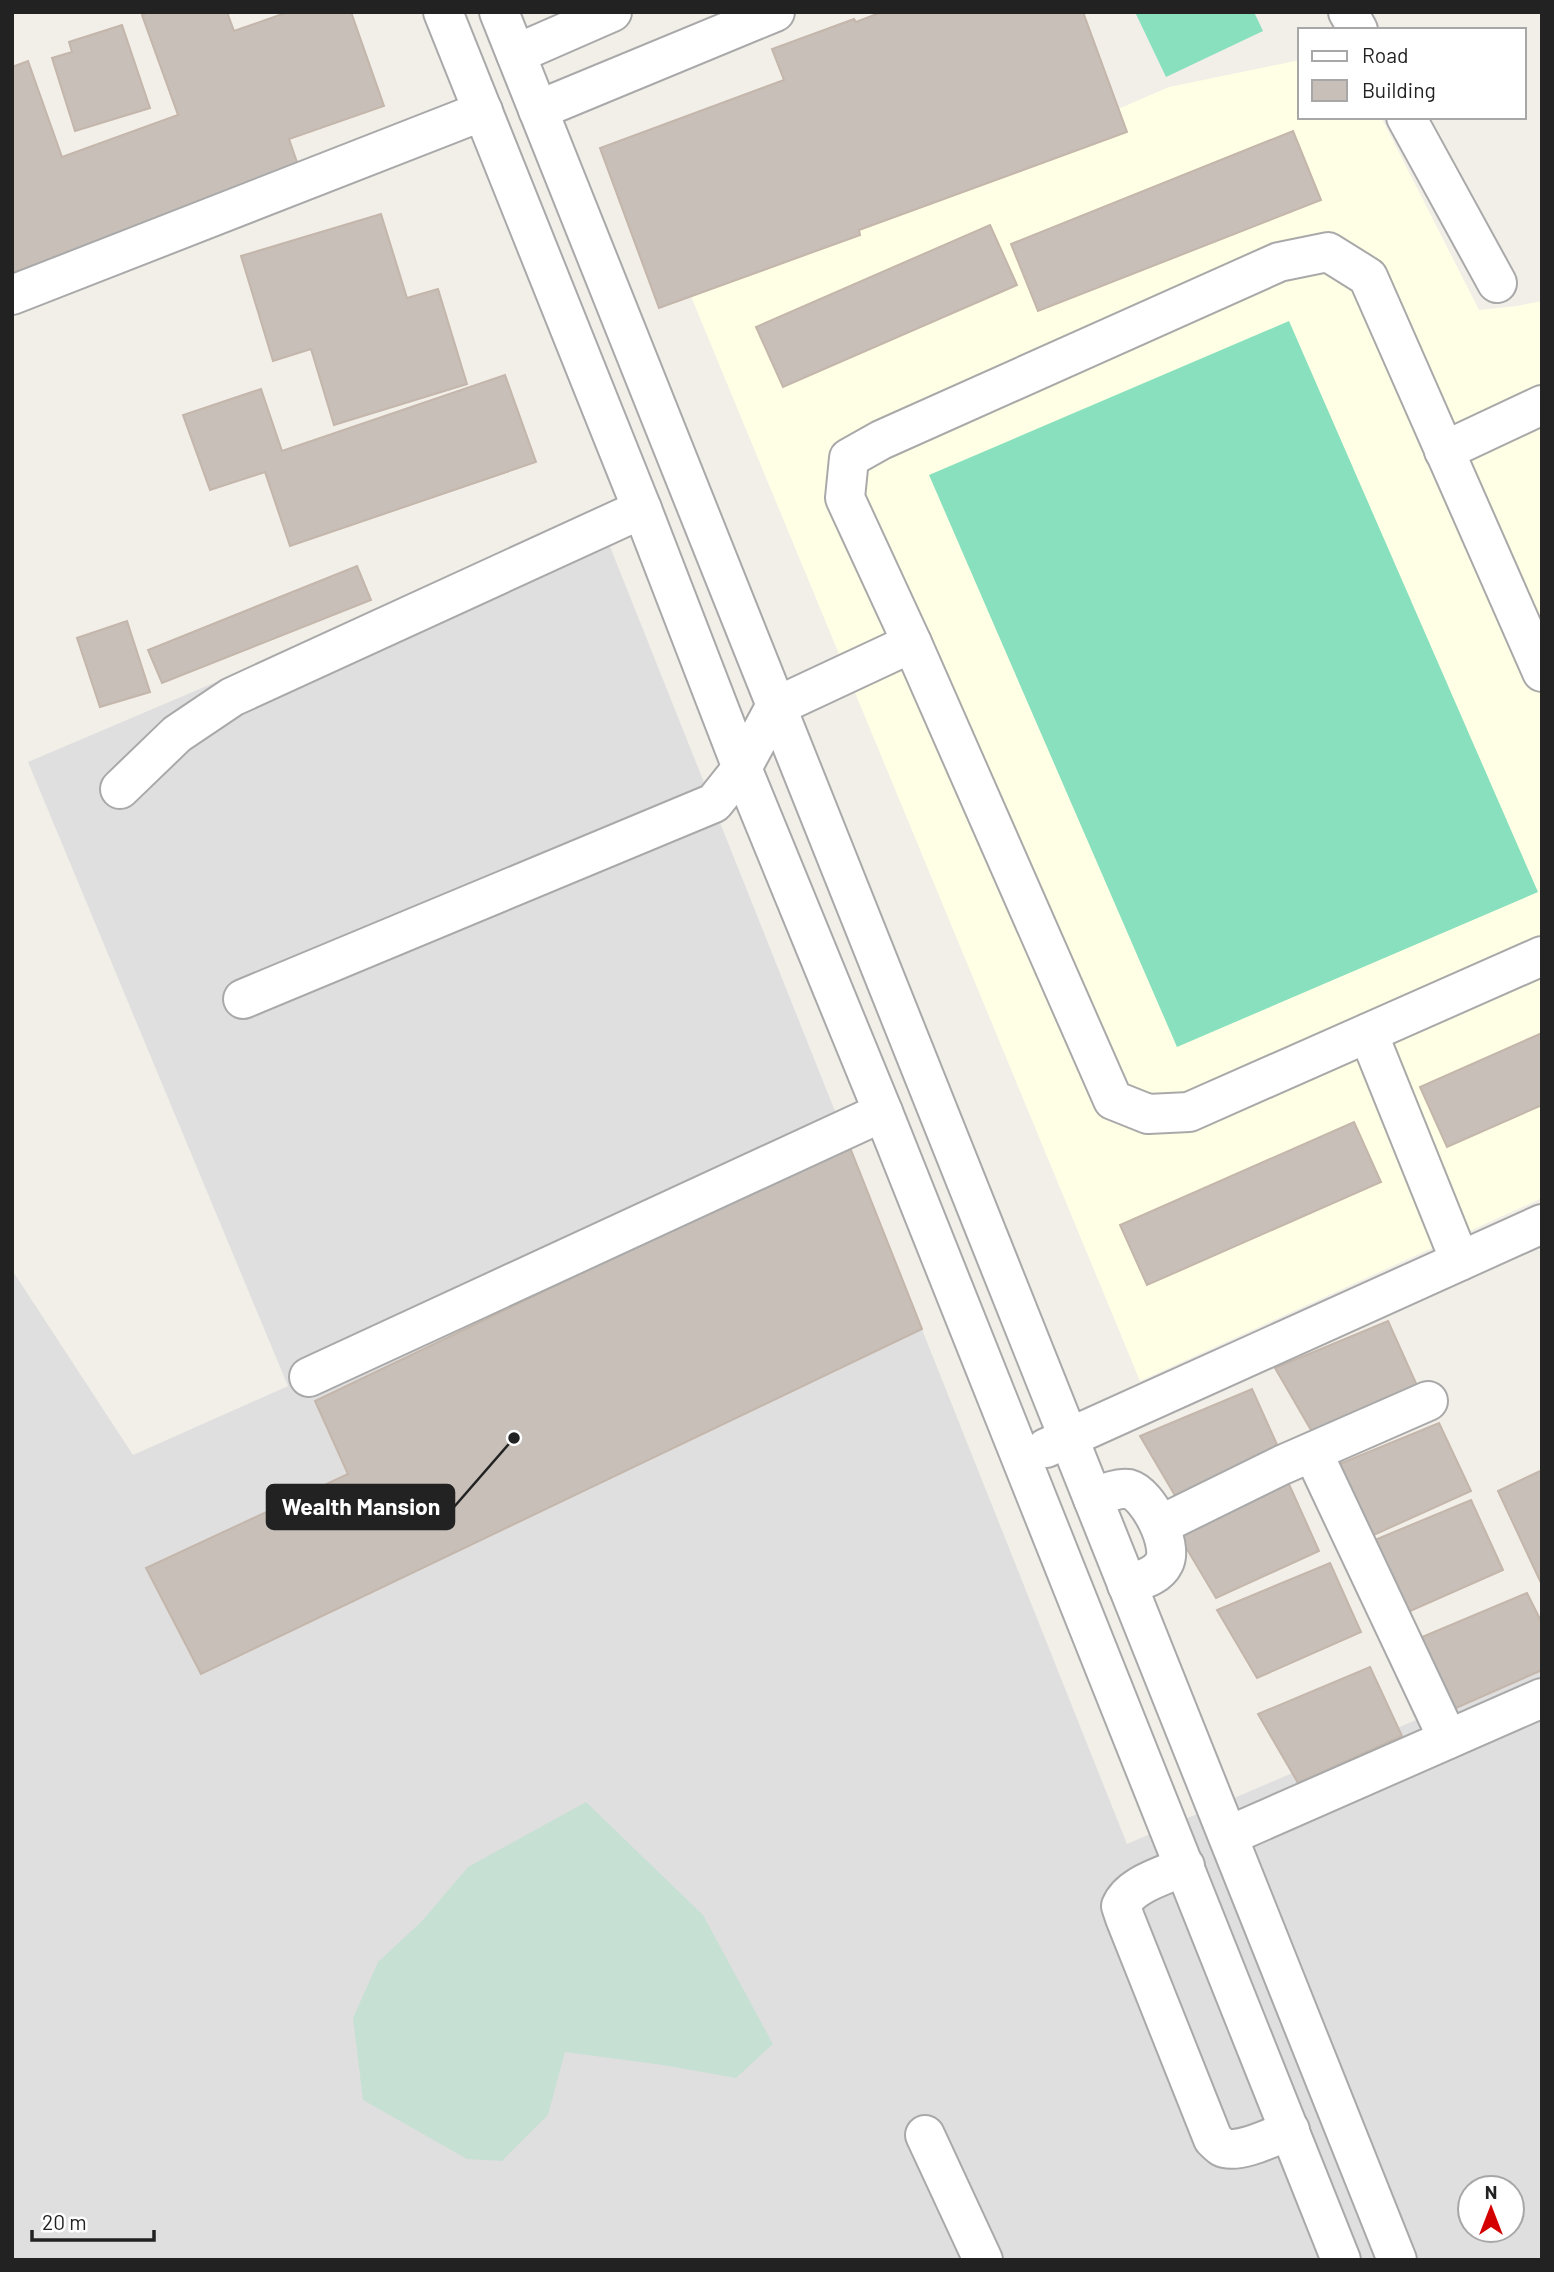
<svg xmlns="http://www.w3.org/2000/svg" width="1554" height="2272" viewBox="0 0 1554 2272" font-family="Barlow,sans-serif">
	<rect width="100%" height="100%" fill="#f2efe9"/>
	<path fill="#e0dfdf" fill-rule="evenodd" d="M599,519l528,1325 415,-178v594h-1530v-990l121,185 155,-69 -260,-624zM1470,2188h42v42h-42z"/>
	<path fill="#ffffe5" d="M1300,60v57h81l98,193 38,-4 25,-5v897l-402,183 -450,-1087 479,-207z"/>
	<path fill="#c6e0d4" d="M586,1802l117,113 70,129 -37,34 -73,-13 -98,-13 -17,63 -46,46 -35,-2 -104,-59 -10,-82 25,-56 44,-41 46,-54z"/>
	<g fill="#88e0be">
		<path d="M1135,12h119l9,19 -97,46z"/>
		<path d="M1289,321l249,571 -361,155 -248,-572z"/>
	</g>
	<g fill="#c7bfb8" stroke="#c4b6ab" stroke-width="2">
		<path d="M150,12h77l7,19 54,-19h63l33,94 -95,33 11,32 -288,102v-206l16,-6 34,96 116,-42 -36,-100z"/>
		<path d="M882,12h201l44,120 -268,98 1,5 -201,73 -59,-160 184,-68 -12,-31 82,-30 2,3z"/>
		<path d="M122,25l28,83 -75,23 -23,-73 20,-6 -3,-10z"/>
		<path d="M1293,131l28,69 -283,111 -27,-67z"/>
		<path d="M381,214l26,84 31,-9 29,95 -133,41 -23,-76 -38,12 -32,-105z"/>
		<path d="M990,225l27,60 -234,102 -27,-60z"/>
		<path d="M505,375l31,87 -246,84 -25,-74 -55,18 -27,-75 78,-26 21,62z"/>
		<path d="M357,566l14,34 -209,83 -14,-33z"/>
		<path d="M127,621l23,71 -50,15 -23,-69z"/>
		<path d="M1542,1033v72l-95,42 -27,-60z"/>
		<path d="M1354,1122l27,60 -234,103 -27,-60z"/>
		<path d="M849,1145l73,184 -721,345 -55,-106 202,-94 -33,-73z"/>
		<path d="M1388,1321l31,69 -104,47 -40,-69z"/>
		<path d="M1252,1389l31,69 -103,46 -40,-68z"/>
		<path d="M1439,1423l32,68 -104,47 -40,-69z"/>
		<path d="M1542,1470v115l-44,-94z"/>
		<path d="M1288,1482l31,69 -103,47 -41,-69z"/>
		<path d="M1471,1500l32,70 -104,46 -41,-69z"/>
		<path d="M1330,1563l31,69 -104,46 -40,-68z"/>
		<path d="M1527,1593l15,30v47l-86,38 -41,-68z"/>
		<path d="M1370,1667l32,69 -104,47 -40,-69z"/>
	</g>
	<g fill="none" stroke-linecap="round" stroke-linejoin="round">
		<defs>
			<g id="minor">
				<path d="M443,12l199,497 100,259 141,344 458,1148"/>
				<path d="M499,12l898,2248"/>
				<path d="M1348,12l10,18"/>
				<path d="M516,54l96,-42"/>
				<path d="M538,110l237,-98"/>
				<path d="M1406,117l91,166"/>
				<path d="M12,295l471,-184"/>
				<path d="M1444,451l98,-46"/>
				<path d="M1542,672l-174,-395 -40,-25 -49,10 -398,178 -32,18 -4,40 67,145 201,457 35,14 41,-2 353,-156"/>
				<path d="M120,789l57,-55 55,-37 410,-188"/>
				<path d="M243,999l471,-196 28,-35 33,-61 137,-64"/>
				<path d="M1368,1033l92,228"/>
				<path d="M309,1377l574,-265"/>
				<path d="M1046,1448l496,-224"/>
				<path d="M1313,1453l135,286"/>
				<path d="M1093,1499c11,-5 24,-12 36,-10 19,5 45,56 35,74 -7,14 -24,17 -37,22"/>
				<path d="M1160,1525l122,-60 146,-64"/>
				<path d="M1228,1836l314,-138"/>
				<path d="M1185,1866c-21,10 -55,18 -64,40l4,12 88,221c3,3 6,6 9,8 15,8 53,-11 68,-17"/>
				<path d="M925,2135l58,125"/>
			</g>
		</defs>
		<use href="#minor" stroke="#a9a9a9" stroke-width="42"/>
		<use href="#minor" stroke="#fff" stroke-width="38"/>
	</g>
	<path fill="none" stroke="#222" stroke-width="2.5" d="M514 1438L454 1507"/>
	<circle fill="#222" stroke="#fff" stroke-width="2.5" cx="514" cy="1438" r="7"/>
	<rect fill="#222" stroke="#222" stroke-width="2.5" x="267" y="1485" width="187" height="44" rx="7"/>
	<g font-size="23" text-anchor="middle" font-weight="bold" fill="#fff">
		<text x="361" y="1515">Wealth Mansion</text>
	</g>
	<rect width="1554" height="2272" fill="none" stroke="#222222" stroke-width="28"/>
	<rect x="1298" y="28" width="228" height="91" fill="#ffffff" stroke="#a7a7a7" stroke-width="2"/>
	<rect x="1312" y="51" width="35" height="10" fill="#ffffff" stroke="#a7a7a7" stroke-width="2"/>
	<text x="1362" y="63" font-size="21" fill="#222222">Road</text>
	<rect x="1312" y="80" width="35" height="21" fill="#c7bfb8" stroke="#a7a7a7" stroke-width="2"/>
	<text x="1362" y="98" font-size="21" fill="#222222">Building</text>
	<g transform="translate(1491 2209)"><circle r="33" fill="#ffffff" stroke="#a7a7a7" stroke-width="2"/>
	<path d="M0-5L12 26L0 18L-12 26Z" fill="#d40000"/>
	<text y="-10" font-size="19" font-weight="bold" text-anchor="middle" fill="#222222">N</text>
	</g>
	<path d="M32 2230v10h122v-10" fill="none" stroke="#222222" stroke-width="3.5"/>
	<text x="42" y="2230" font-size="21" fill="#222222" stroke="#ffffff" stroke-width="5" paint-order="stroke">20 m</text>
</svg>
